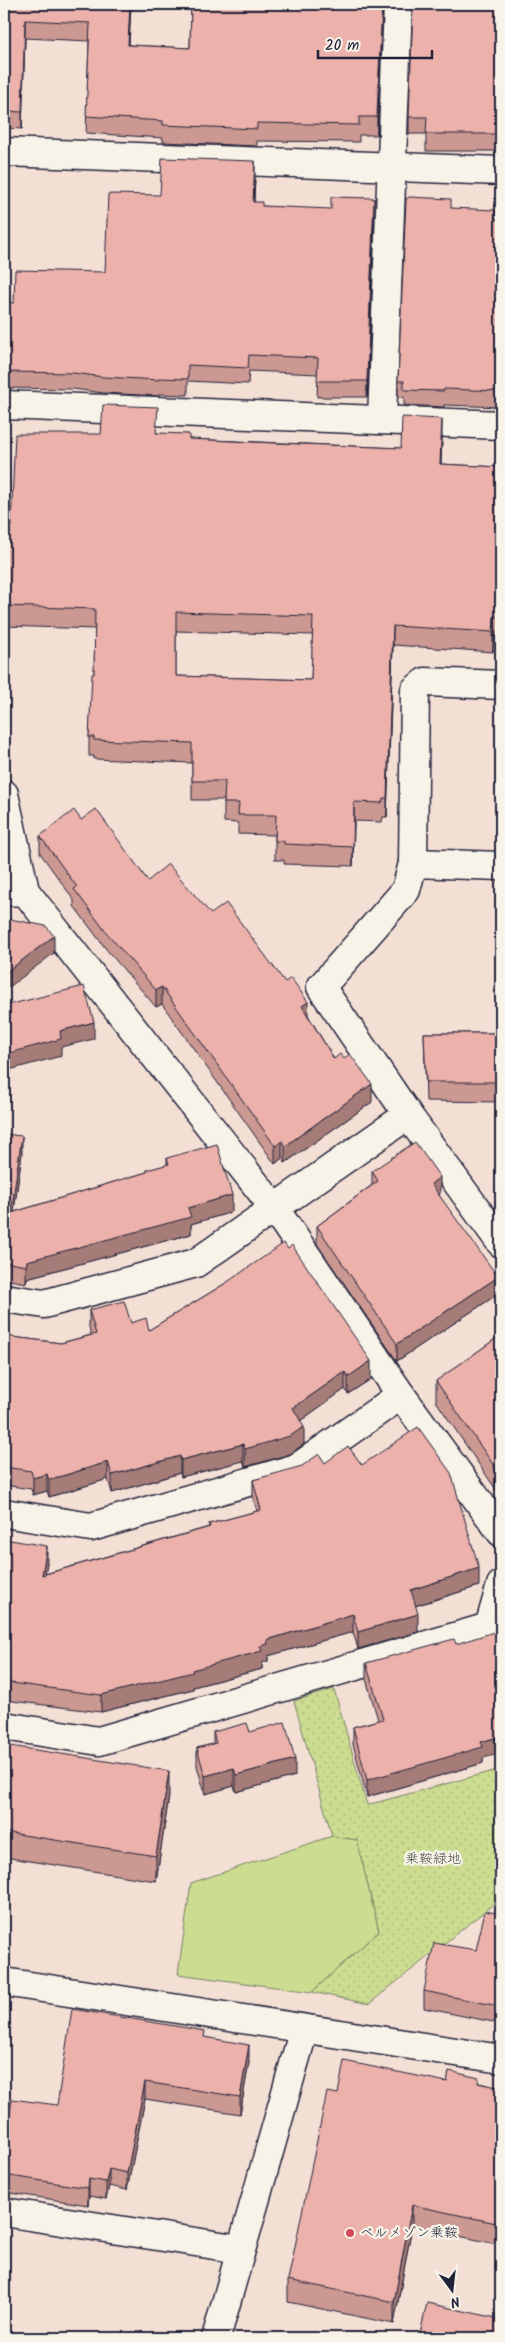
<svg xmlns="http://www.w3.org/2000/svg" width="505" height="2342" viewBox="0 0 505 2342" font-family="Kalam,'Klee One',sans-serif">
	<defs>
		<pattern id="park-dots" width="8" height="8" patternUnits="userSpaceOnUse" patternTransform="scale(1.25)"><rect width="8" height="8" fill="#ccdd91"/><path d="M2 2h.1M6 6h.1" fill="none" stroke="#afbd7e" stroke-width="1.8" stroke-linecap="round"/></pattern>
	</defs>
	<rect width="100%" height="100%" fill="#f4dfd5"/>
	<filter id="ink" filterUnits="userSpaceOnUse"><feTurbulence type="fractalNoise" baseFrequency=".02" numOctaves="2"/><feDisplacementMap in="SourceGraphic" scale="10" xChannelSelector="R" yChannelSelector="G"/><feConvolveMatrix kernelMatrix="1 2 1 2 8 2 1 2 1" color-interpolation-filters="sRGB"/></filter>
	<g filter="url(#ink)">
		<path fill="#ccdd91" stroke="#778066" d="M332,1836l25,4 22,91 -67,61 -134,-18 13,-91z"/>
		<path fill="url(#park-dots)" stroke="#778066" d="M334,1689l33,116 134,-36v129l-132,106 -57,-12 67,-61 -22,-91 -25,-4 -38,-135z"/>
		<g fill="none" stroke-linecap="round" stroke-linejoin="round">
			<defs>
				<g id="street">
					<path d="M4,152l497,19"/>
					<path d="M4,405l497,20"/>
					<path d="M382,419l16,-415"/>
					<path d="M4,794l21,97"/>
					<path d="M413,863l2,-173 10,-8 76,3"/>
					<path d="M501,866l-88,-3 -7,27 -85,97 87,128 93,128"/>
					<path d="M4,892l21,-1 250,318 126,186 100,137"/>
					<path d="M4,1298l40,6 152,-41 212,-148"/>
					<path d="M4,1513l87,14 206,-59 104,-73"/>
					<path d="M4,1726l95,15 390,-114 12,-42"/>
					<path d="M4,2212l236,37"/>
					<path d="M216,2338l88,-309"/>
				</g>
				<path id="secondary" d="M4,1982l497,77"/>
			</defs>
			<use href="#street" stroke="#22223b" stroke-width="31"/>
			<use href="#secondary" stroke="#22223b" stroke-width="31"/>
			<use href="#street" stroke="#f7f3e8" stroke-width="28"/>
			<use href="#secondary" stroke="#f7f3e8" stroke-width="28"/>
		</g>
		<g fill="#cb9892" stroke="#22223b" fill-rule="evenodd">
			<path d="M4,4h127l-2,41 61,3 1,-44h191l-5,131h-18v7l-102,-1v5l-94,-4v-4l-77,-5 3,-92 -64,-3 -3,91 -18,-1z"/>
			<path d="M501,4v135l-1,12h-74v-17h-17v-17z"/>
			<path d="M255,177l-1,25 8,4 112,8 -7,183h-50l1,-23 -69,-3 -1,13 -60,-3v14l-29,-1v2l-55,-3 -31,-4 -69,-1v-86l10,1 91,-31 55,-77z"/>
			<path d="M451,208l44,11h6v188l-57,-2v2l-40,-2v-8h-6v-16z"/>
			<path d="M157,433l32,6 212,9 41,-10 -1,26 60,3v170l-7,-1 -1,16 -100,-7 -6,172h-4l-1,5 -28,-1 -1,45 -69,-2v-4h-9v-25l-37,-1v-11l-14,-1v-22h-32v-37l-98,-4v-3h-5v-19l5,-63 1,-45 -91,-3v-101l7,1 90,-92zM176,631l137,4 -2,45 -135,-4z"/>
			<path d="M81,820l67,61 63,33 97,101 26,44 38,43 -87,61 -3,-5 -7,6 -113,-160 -6,3 -50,-58 -32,-43v-6l-34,-47v-17z"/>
			<path d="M424,1033h77v69l-75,-1z"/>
			<path d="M4,1134l18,19 -8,59 133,-40v-2l20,-5v-7l65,54 -41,12v10l-164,44 -1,5 -22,-4z"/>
			<path d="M372,1171l68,23 -1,1 59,99 -101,67 -80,-117v-18l55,-41z"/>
			<path d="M226,1283l145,96 -23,15 -3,-5 -45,32 4,23 -14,10 -45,13 -2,-6 -62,16 -1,-4 -68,20 -4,-14 -59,18 -2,-6 -14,4 -2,-6 -27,-4v-149l57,7 30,-8 -2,-8v-17l42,13 18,7z"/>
			<path d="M501,1335v162l-65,-96v-20z"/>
			<path d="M325,1463l37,2 117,121 -64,20 3,26 -60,17 -5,-17 -85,24v5l-6,2v6l-69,18v2l-92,23 -97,-12v-161l43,24 -2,11 164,-47v-3l48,-13 -4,-14v-17z"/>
			<path d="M456,1644l45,3v106l-18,5v5l-116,34 -14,-53v-17l25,-7 -12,-41v-16z"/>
			<path d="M213,1732h37l45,44 -59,16 -2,-6 -29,8 -8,-28v-18l16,-4z"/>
			<path d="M4,1745l165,51 -13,85 -152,-24z"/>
			<path d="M501,1914v108l-3,-1v2l-74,-15v-17l52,-41z"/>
			<path d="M205,2038l44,24 -9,52 -95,-15 -18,91 -18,-4 -3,13 -17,-3 -1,9 -84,-13v-38l53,-49z"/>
			<path d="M447,2082l32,1 22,5v157l-89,-19 -18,98 -106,-22v-22l50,-186z"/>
		</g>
		<g fill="#a57c77" stroke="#22223b">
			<path d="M130,4h1l-3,58v-17z"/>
			<path d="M382,4l-5,131v-18z"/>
			<path d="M25,20v18l-3,91v-17z"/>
			<path d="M255,161v16l-2,41v-16z"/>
			<path d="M374,198v16l-7,183v-16z"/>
			<path d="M442,419v19l-2,45v-19z"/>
			<path d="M494,617v19l-1,16v-20z"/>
			<path d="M393,626v19l-6,172v-19z"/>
			<path d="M354,802v19l-1,45v-19z"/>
			<path d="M54,936v17l-50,38v-17z"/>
			<path d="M162,987v17l-6,3v-17z"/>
			<path d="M308,1002v18l-6,-14z"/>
			<path d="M94,1022v17l-33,8v9l-52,14 -5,39v-17l5,-39 51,-22z"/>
			<path d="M372,1084v18l-87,61v-17z"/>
			<path d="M22,1136v17l-11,77v-17z"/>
			<path d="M282,1141v17l-7,6v-18z"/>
			<path d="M440,1177v17l-9,8v-18z"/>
			<path d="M232,1195v17l-41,12v10l-164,44 -1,5v-17l1,-5 161,-53z"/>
			<path d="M498,1277v17l-101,67v-17z"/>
			<path d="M371,1361v18l-23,15v-17z"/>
			<path d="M345,1372v17l-52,37v-18z"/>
			<path d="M304,1427v17l-14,10 -45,13v-18z"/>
			<path d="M243,1444v17l-62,16v-17z"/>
			<path d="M180,1456v17l-68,20v-18z"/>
			<path d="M108,1462v17l-59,18v-17z"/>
			<path d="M47,1474v17l-14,4v-17z"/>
			<path d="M47,1546v17l-5,29v-17z"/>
			<path d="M479,1568v18l-68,21v-17z"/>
			<path d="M353,1614v18l-85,24v5l-6,2v6l-69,18v2l-92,23v-17l91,-25 68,-24 7,-6z"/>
			<path d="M418,1614v18l-60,17v-17z"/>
			<path d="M501,1736v17l-18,5v5l-116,34v-17l114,-38z"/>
			<path d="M295,1759v17l-59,16v-17z"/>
			<path d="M234,1768v18l-29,8v-18z"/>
			<path d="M169,1771v25l-13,85v-25z"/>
			<path d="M249,2045v17l-9,52v-17z"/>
			<path d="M145,2082v17l-18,91v-17z"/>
			<path d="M109,2169v17l-3,13v-17z"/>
			<path d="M89,2179v17l-1,9v-17z"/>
			<path d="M412,2205v21l-18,98v-22z"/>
		</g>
		<g fill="#ecb1aa" stroke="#22223b" fill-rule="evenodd">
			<path d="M4,4h126l-2,41 62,3 1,-44h191l-5,113h-18v8l-102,-2v6l-94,-4v-4l-77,-5 4,-93 -65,-3 -3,92 -18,-1z"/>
			<path d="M413,4h88v118l-1,12h-74l1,-17h-18z"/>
			<path d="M162,158l93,3 -2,41h9v4l69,3v-12l43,1 -7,183h-50l1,-23 -69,-3 -1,13 -60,-3v14l-29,-1v2l-55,-3 -31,-4 -69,-1v-70l10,1 1,-33 90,2 3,-78 52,1z"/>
			<path d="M409,197l42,2v9l44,2v9h6v172l-57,-2v2l-40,-1v-9h-6l8,-182z"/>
			<path d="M103,405l55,2 -2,26 33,1v5l62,3 150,6 1,-31 40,2 -2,45 61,3v150h-7l-1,15 -100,-6 -6,172h-4l-1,5 -28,-1 -1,45 -69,-3v-3h-9l1,-26h-38l1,-12h-15l1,-22h-33v-38l-98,-3v-3h-5l3,-63h2l1,-65 -91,-3v-81l7,1 4,-92h86zM176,612l137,4 -2,64 -135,-4z"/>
			<path d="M96,809l52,72 20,-17 43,50 15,-11 59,79 6,-4 17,24 -6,4 32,53 6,-5 4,5 6,-5 22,30 -87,62 -3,-5 -7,5 -113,-159 -6,3 -50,-58 -32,-43 3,-2 -37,-51 34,-26 7,10z"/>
			<path d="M4,918l42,8 8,10 -50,38z"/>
			<path d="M84,986l10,36 -34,9 1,8 -52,14 -5,39v-86z"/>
			<path d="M424,1033h77v49h-75z"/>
			<path d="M4,1134l18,2 -11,77 136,-41v-2l22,-6 -2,-6 50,-14 15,51 -44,13 3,9 -164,44 -1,5 -22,-4z"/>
			<path d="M415,1142l25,35 -9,7 67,93 -101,67 -80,-118 61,-45 -6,-10z"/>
			<path d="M284,1243l4,6 4,-4 79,116 -23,16 -3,-5 -52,36 11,19 -14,9 -45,13 -2,-5 -62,16 -1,-4 -68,19 -4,-13 -59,18 -2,-6 -14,4 -2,-7 -27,-4v-131l57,7 35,-9 -7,-24 35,-9 7,22 15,-5 3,12 77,-47z"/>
			<path d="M501,1335v141l-65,-95z"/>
			<path d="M418,1427l33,46 28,95 -68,22 7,24 -60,18 -5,-18 -86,26 1,4 -8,2 2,5 -70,19 1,2 -92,23 -97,-13v-143l43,7 -5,29 168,-48 -1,-3 52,-14 -8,-30 49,-14 17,-12 6,9 23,-17 14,19z"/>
			<path d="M497,1631l4,16v89l-20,6 2,5 -116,33 -14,-53 30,-8 -17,-56 88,-24 2,5z"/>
			<path d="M285,1722l10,37 -59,16 -2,-7 -29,8 -8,-28 19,-5 -3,-11 34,-9 3,9z"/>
			<path d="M4,1745l165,26 -13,85 -152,-24z"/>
			<path d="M485,1911l16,3v90h-3v2l-74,-15 10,-48 42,7z"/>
			<path d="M72,2009l133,22 -1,6 45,8 -9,52 -95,-15 -18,91 -18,-4 -3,13 -17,-3 -1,9 -84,-13v-21l8,-55 45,6z"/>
			<path d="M344,2061l103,21 2,-11 30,7 -1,5 23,5v136l-89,-19 -18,97 -106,-22 39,-188 11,2z"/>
			<path d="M427,2303l74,16v19h-82z"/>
		</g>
	</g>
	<circle fill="#d1495b" stroke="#f7f3e8" stroke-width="2" cx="350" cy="2233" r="5"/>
	<g text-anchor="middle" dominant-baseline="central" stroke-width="4.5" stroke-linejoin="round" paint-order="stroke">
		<g font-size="14" fill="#4c5150" stroke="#f7f3e8">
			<text x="433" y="1859">乗鞍緑地</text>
		</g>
		<g font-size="14" fill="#22223b" stroke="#f7f3e8" text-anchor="start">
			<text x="360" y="2233">ベルメゾン乗鞍</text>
		</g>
	</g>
	<rect width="505" height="2342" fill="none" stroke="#f7f3e8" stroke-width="20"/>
	<rect x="10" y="10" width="485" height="2322" fill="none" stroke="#22223b" stroke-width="2" filter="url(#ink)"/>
	<g transform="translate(452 2290) rotate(165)" stroke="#f7f3e8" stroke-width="4" paint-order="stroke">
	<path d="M0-4L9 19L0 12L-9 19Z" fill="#22223b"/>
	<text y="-8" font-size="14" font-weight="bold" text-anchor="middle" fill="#22223b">N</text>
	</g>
	<path d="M318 50v8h114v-8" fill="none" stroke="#22223b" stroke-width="2.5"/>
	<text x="325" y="50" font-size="15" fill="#22223b" stroke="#f7f3e8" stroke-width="4" paint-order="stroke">20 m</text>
</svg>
